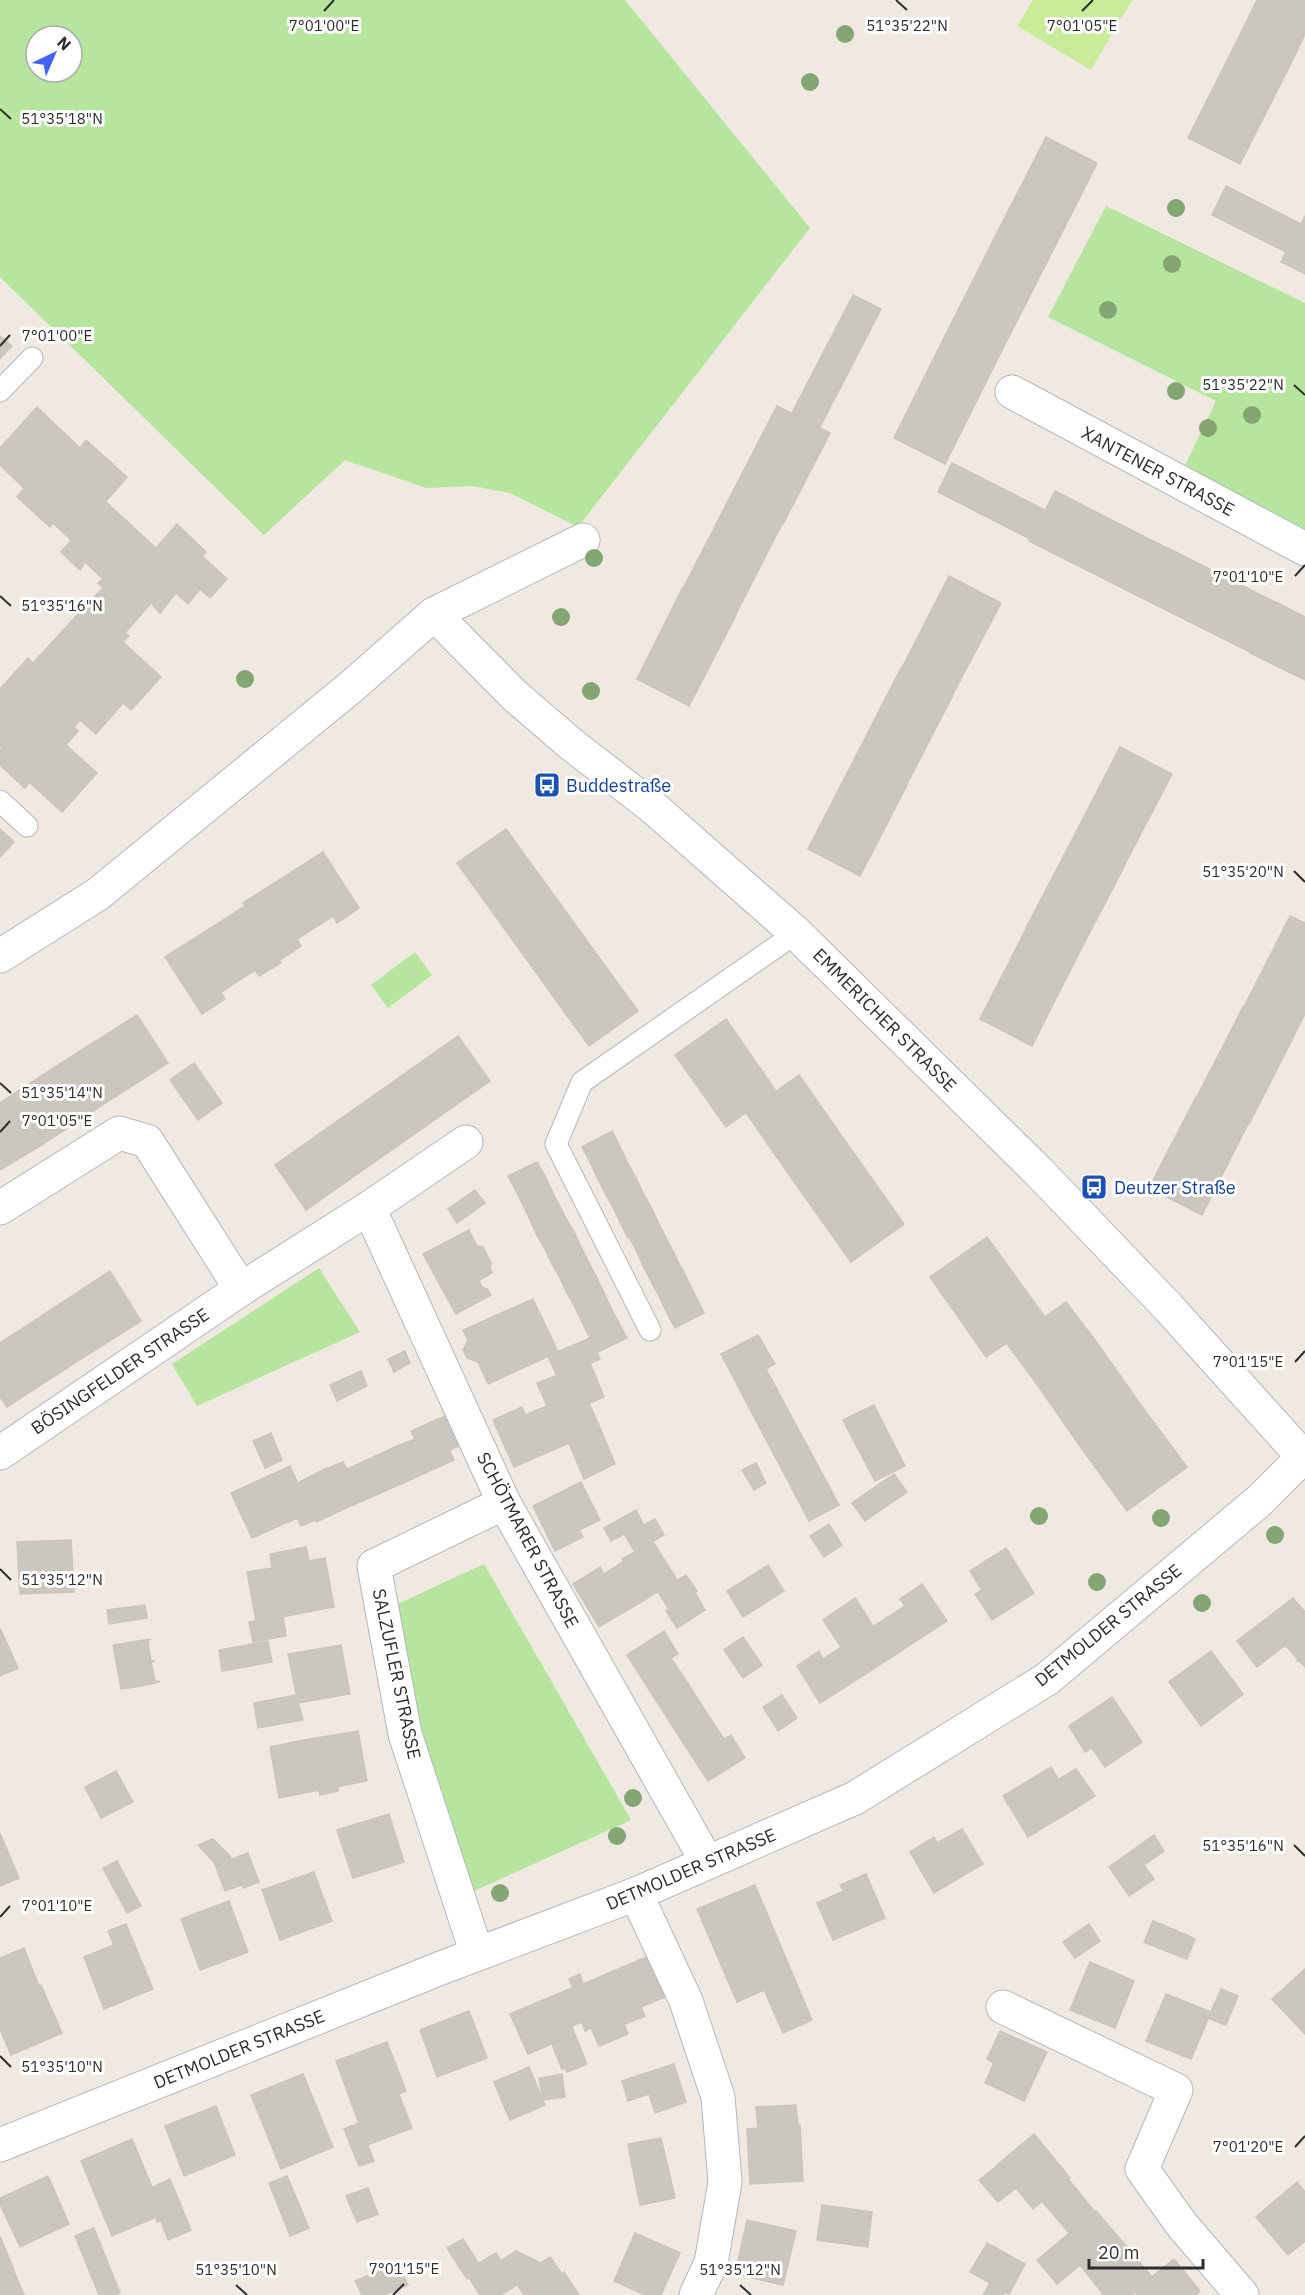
<svg xmlns="http://www.w3.org/2000/svg" width="1305" height="2295" viewBox="0 0 1305 2295" font-family="'IBM Plex Sans',sans-serif">
	<rect width="100%" height="100%" fill="#efe9e1"/>
	<g fill="#b6e59e" fill-rule="evenodd">
		<path d="M0,0h625l185,228 -232,299 -68,-34 -37,-7 -47,2 -81,-28 -81,75 -264,-258zM36,36h36v36h-36z"/>
		<path d="M1106,206l199,97v246l-128,-67 39,-81 -168,-84z"/>
		<path d="M415,952l17,23 -44,33 -17,-23z"/>
		<path d="M319,1268l41,64 -163,74 -25,-42z"/>
		<path d="M484,1564l147,256 -157,71 -57,-170 -24,-115z"/>
	</g>
	<path fill="#c9ec9a" d="M1033,0h99l-41,70 -74,-44z"/>
	<g fill="#cbc7bf" stroke="#cbc5ba" stroke-width="1.5">
		<path d="M1257,0h48v34l-14,29 -52,-26z"/>
		<path d="M1239,37l52,26 -51,101 -52,-26z"/>
		<path d="M1046,137l51,26 -51,101 -51,-27z"/>
		<path d="M1226,186l75,38 -15,28 -74,-37z"/>
		<path d="M1305,216v58l-24,-12z"/>
		<path d="M995,237l51,27 -51,100 -51,-26z"/>
		<path d="M853,295l28,14 -61,118 -28,-14z"/>
		<path d="M0,336l12,10 -12,13z"/>
		<path d="M944,338l51,26 -50,100 -51,-26z"/>
		<path d="M777,406l53,27 -47,91 -53,-27z"/>
		<path d="M37,407l43,41 6,-8 41,37 -55,64 -19,-18 -3,4 -33,-30 7,-9 -24,-23v-17z"/>
		<path d="M952,463l93,47 -15,29 -92,-47z"/>
		<path d="M1055,491l110,56 -25,50 -111,-56z"/>
		<path d="M730,497l52,27 -46,90 -52,-27z"/>
		<path d="M106,502l50,46 21,-24 29,28 -4,4 25,23 -17,19 -10,-9 -12,15 -12,-11 -16,20 -9,-10 -26,30 -35,-32 13,-13 -5,-5 5,-4 -18,-17 -5,8 -19,-18z"/>
		<path d="M1166,547l109,55 -25,50 -110,-55z"/>
		<path d="M949,576l52,27 -48,91 -51,-26z"/>
		<path d="M683,587l53,28 -47,91 -52,-27z"/>
		<path d="M90,601l39,35 -6,6 38,35 -30,33 -8,-7 -27,31 -16,-14 -6,7 4,4 -12,14 31,28 -35,39 -33,-30 -4,6 -25,-23v-14l2,-3 -2,-2v-57l28,-31 5,5z"/>
		<path d="M1276,602l29,15v63l-55,-27z"/>
		<path d="M901,668l52,27 -46,89 -52,-26z"/>
		<path d="M1120,747l52,27 -47,90 -52,-26z"/>
		<path d="M855,758l52,27 -47,91 -52,-27z"/>
		<path d="M0,829l14,13 -14,15z"/>
		<path d="M506,829l132,182 -49,35 -132,-183z"/>
		<path d="M1073,838l52,27 -47,90 -52,-27z"/>
		<path d="M323,852l36,56 -22,15 -4,-7 -36,23 4,7 -21,14 -37,-57z"/>
		<path d="M245,906l36,57 -22,13 -4,-6 -34,22 4,7 -23,15 -37,-57z"/>
		<path d="M1290,916l15,7v91l-10,19 -51,-26z"/>
		<path d="M1026,929l52,26 -46,91 -52,-27z"/>
		<path d="M1243,1007l52,27 -46,90 -52,-27z"/>
		<path d="M137,1015l31,48 -67,43 -32,-48z"/>
		<path d="M726,1019l50,72 -50,36 -51,-72z"/>
		<path d="M458,1036l32,45 -184,129 -31,-45z"/>
		<path d="M69,1058l32,48 -64,42 -31,-49z"/>
		<path d="M194,1063l28,40 -24,17 -28,-40z"/>
		<path d="M799,1075l54,77 -54,37 -53,-76z"/>
		<path d="M1196,1097l52,27 -46,91 -53,-27z"/>
		<path d="M6,1099l31,49 -37,22v-67z"/>
		<path d="M612,1131l8,16 -30,15 -8,-15z"/>
		<path d="M620,1147l7,15 -30,15 -7,-15z"/>
		<path d="M853,1152l51,72 -53,38 -52,-73z"/>
		<path d="M537,1162l8,14 -29,15 -8,-15z"/>
		<path d="M627,1162l9,16 -31,15 -8,-16z"/>
		<path d="M545,1176l7,15 -29,14 -7,-14z"/>
		<path d="M636,1178l7,15 -30,14 -8,-14z"/>
		<path d="M475,1190l10,13 -28,20 -9,-14z"/>
		<path d="M552,1191l7,14 -29,15 -7,-15z"/>
		<path d="M643,1193l8,14 -31,15 -7,-15z"/>
		<path d="M559,1205l8,15 -30,15 -7,-15z"/>
		<path d="M651,1207l7,15 -30,16 -8,-16z"/>
		<path d="M567,1220l8,14 -30,15 -8,-14z"/>
		<path d="M658,1222l8,16 -29,14 -8,-15z"/>
		<path d="M469,1230l8,16 6,1 8,16 -1,5 2,5 -16,9 -2,4 -8,4 -4,-1 -15,9 -24,-44z"/>
		<path d="M575,1234l7,15 -30,15 -7,-15z"/>
		<path d="M987,1237l58,80 -59,40 -56,-80z"/>
		<path d="M666,1238l8,15 -30,15 -7,-16z"/>
		<path d="M582,1249l7,14 -29,15 -8,-14z"/>
		<path d="M674,1253l7,15 -29,15 -8,-15z"/>
		<path d="M589,1263l8,15 -30,15 -7,-15z"/>
		<path d="M682,1268l7,15 -29,15 -8,-15z"/>
		<path d="M110,1271l31,50 -68,43 -30,-49z"/>
		<path d="M597,1278l7,15 -29,14 -8,-14z"/>
		<path d="M479,1280l3,7 5,2 4,6 -35,19 -9,-16 15,-9 4,1 8,-4z"/>
		<path d="M689,1283l8,16 -30,14 -7,-15z"/>
		<path d="M604,1293l7,15 -29,14 -7,-15z"/>
		<path d="M533,1299l25,53 -70,32 -10,-22 -11,-4 -4,-8 5,-10 -5,-10z"/>
		<path d="M697,1299l7,14 -29,15 -8,-15z"/>
		<path d="M1066,1302l29,38 -59,43 -29,-39z"/>
		<path d="M611,1308l8,15 -29,15 -8,-16z"/>
		<path d="M43,1315l30,49 -66,43 -7,-10v-54z"/>
		<path d="M619,1323l8,15 -29,14 -8,-14z"/>
		<path d="M758,1335l17,29 -9,5 73,136 -30,16 -88,-167z"/>
		<path d="M590,1338l10,21 -43,17 -9,-20z"/>
		<path d="M1095,1340l48,68 -59,44 -48,-69z"/>
		<path d="M405,1351l5,12 -16,9 -6,-13z"/>
		<path d="M590,1363l14,34 -52,21 -15,-35z"/>
		<path d="M361,1371l6,15 -30,15 -7,-16z"/>
		<path d="M589,1403l12,27 -37,15 -12,-27z"/>
		<path d="M874,1405l31,61 -30,15 -32,-61z"/>
		<path d="M547,1406l17,39 -50,22 -21,-47 29,-13 3,8z"/>
		<path d="M1143,1408l44,59 -60,44 -43,-59z"/>
		<path d="M451,1413l14,30 -15,7 -14,-30z"/>
		<path d="M436,1420l18,40 -44,20 -15,-33 20,-8 -4,-8z"/>
		<path d="M601,1430l7,17 -31,15 -8,-18z"/>
		<path d="M271,1433l11,27 -17,8 -12,-27z"/>
		<path d="M395,1447l15,33 -48,21 -15,-32z"/>
		<path d="M608,1447l7,17 -31,15 -7,-17z"/>
		<path d="M343,1462l4,7 -20,9 -4,-8z"/>
		<path d="M756,1463l10,20 -12,7 -12,-20z"/>
		<path d="M290,1466l25,54 -14,6 -4,-8 -45,20 -21,-45z"/>
		<path d="M347,1469l15,32 -46,21 -17,-40 24,-12 4,8z"/>
		<path d="M894,1474l13,18 -19,13 -13,-18z"/>
		<path d="M581,1482l19,38 -21,10 4,7 -28,14 -22,-45z"/>
		<path d="M875,1487l13,18 -23,16 -13,-18z"/>
		<path d="M636,1510l7,14 -32,17 -7,-13z"/>
		<path d="M655,1519l9,16 -29,17 -10,-17z"/>
		<path d="M829,1524l13,21 -18,12 -14,-21z"/>
		<path d="M71,1540l3,52 -54,2 -3,-52z"/>
		<path d="M653,1542l24,38 -31,19 -24,-40z"/>
		<path d="M306,1547l3,14 -37,7 -2,-14z"/>
		<path d="M1006,1548l28,45 -42,27 -17,-26 7,-4 -12,-19z"/>
		<path d="M325,1558l9,49 -53,10 -9,-49z"/>
		<path d="M623,1562l23,37 -47,28 -26,-43 27,-17 4,7z"/>
		<path d="M768,1565l16,26 -41,26 -16,-26z"/>
		<path d="M272,1568l9,49 -25,4 -9,-49z"/>
		<path d="M686,1575l11,16 -29,17 -10,-16z"/>
		<path d="M922,1584l25,37 -40,26 -19,-30 17,-11 -5,-7z"/>
		<path d="M695,1593l10,17 -28,18 -11,-17z"/>
		<path d="M855,1598l18,28 -32,21 -18,-27z"/>
		<path d="M1293,1598l12,14v12l-20,21 -28,22 -20,-26z"/>
		<path d="M145,1605l2,13 -38,6 -2,-14z"/>
		<path d="M283,1616l3,20 -33,6 -4,-20z"/>
		<path d="M888,1617l19,30 -46,30 -20,-30z"/>
		<path d="M1305,1624v43l-7,-7 -2,1 2,-2 -12,-13 -3,1 2,-2 -2,-1z"/>
		<path d="M0,1628l18,40 -18,8z"/>
		<path d="M664,1631l14,23 -7,4 12,18 -30,20 -26,-41z"/>
		<path d="M743,1637l19,28 -19,13 -19,-28z"/>
		<path d="M151,1639l-3,2 3,20h4l-38,6 -4,-22z"/>
		<path d="M268,1641l4,21 -50,9 -3,-21z"/>
		<path d="M341,1645l9,49 -52,9 -10,-49z"/>
		<path d="M841,1647l20,30 -41,26 -23,-37 22,-15 4,8z"/>
		<path d="M1211,1651l32,43 -42,32 -32,-44z"/>
		<path d="M155,1661l-4,1 4,19h4v1l-18,4 -4,-22z"/>
		<path d="M137,1664l4,22 -20,3 -4,-22z"/>
		<path d="M683,1676l29,45 -30,20 -29,-45z"/>
		<path d="M296,1695l7,25 -45,8 -4,-25z"/>
		<path d="M782,1695l15,23 -19,13 -15,-24z"/>
		<path d="M1112,1697l30,45 -37,25 -13,-19 -7,4 -16,-26z"/>
		<path d="M712,1721l12,18 7,-4 14,23 -37,23 -26,-40z"/>
		<path d="M358,1731l9,50 -53,10 -10,-51z"/>
		<path d="M304,1740l10,51 -35,7 -9,-51z"/>
		<path d="M1051,1767l25,41 -48,29 -25,-41z"/>
		<path d="M1076,1769l19,27 -19,12 -17,-29z"/>
		<path d="M116,1771l17,31 -32,16 -16,-31z"/>
		<path d="M338,1786v5l-18,4 -1,-5z"/>
		<path d="M389,1814l15,48 -51,16 -16,-48z"/>
		<path d="M962,1829l21,35 -49,29 -24,-41 24,-15 3,6z"/>
		<path d="M0,1833l19,45 -19,8z"/>
		<path d="M1154,1835l10,16 -20,14 -11,-15z"/>
		<path d="M213,1839l17,17 -16,6 -16,-17z"/>
		<path d="M1133,1850l21,29 -25,17 -20,-29z"/>
		<path d="M248,1853l11,29 -16,6 -11,-29z"/>
		<path d="M230,1856l11,29 -16,6 -11,-29z"/>
		<path d="M117,1861l24,45 -14,7 -24,-45z"/>
		<path d="M314,1872l18,49 -52,19 -18,-50z"/>
		<path d="M866,1874l19,44 -52,22 -16,-37 27,-12 -4,-6z"/>
		<path d="M755,1885l57,135 -29,13 -19,-43 -27,12 -40,-93z"/>
		<path d="M229,1901l19,51 -48,18 -19,-51z"/>
		<path d="M1153,1921l22,9 -9,21 -22,-9z"/>
		<path d="M126,1924l27,65 -49,20 -20,-52 30,-12 -6,-14z"/>
		<path d="M1089,1924l11,17 -25,17 -12,-16z"/>
		<path d="M1175,1930l20,9 -8,20 -21,-8z"/>
		<path d="M24,1948l15,38 -39,17v-45z"/>
		<path d="M649,1956l16,41 -24,10 4,9 -20,8 -21,-49z"/>
		<path d="M1090,1962l44,19 -19,47 -45,-18z"/>
		<path d="M1305,1969v65l-33,-35z"/>
		<path d="M580,1974l3,10 21,-9 24,59 -29,12 -8,-18 -6,3 -3,-9 -13,5 -14,-32 18,-7 -4,-9z"/>
		<path d="M41,1985l21,48 -51,22 -11,-26v-26z"/>
		<path d="M1221,1989l17,7 -12,29 -18,-7z"/>
		<path d="M1166,1994l45,18 -20,47 -45,-18z"/>
		<path d="M555,1995l14,32 -13,6 3,8 -31,13 -18,-40z"/>
		<path d="M469,2011l18,47 -50,19 -17,-47z"/>
		<path d="M572,2027l15,37 -20,8 -2,-4 -3,1 -10,-25 7,-3 -3,-8z"/>
		<path d="M1000,2031l47,21 -23,49 -39,-18 9,-20 -7,-4z"/>
		<path d="M387,2042l19,49 -52,19 -18,-49z"/>
		<path d="M674,2064l12,38 -31,11 -12,-39z"/>
		<path d="M529,2067l12,29 -17,8 -13,-29z"/>
		<path d="M303,2074l30,73 -52,22 -30,-74z"/>
		<path d="M562,2074l3,23 -22,3 -4,-22z"/>
		<path d="M643,2074l6,20 -21,7 -6,-20z"/>
		<path d="M511,2075l13,29 -18,7 -12,-29z"/>
		<path d="M399,2094l13,34 -45,17 -13,-35z"/>
		<path d="M541,2096l4,9 -35,15 -4,-9z"/>
		<path d="M796,2105l2,21 -40,2 -2,-21z"/>
		<path d="M216,2106l19,49 -51,21 -19,-50z"/>
		<path d="M359,2123l15,38 -15,5 -15,-37z"/>
		<path d="M800,2125l3,56 -53,3 -3,-55z"/>
		<path d="M1034,2134l36,44 -37,31 -36,-44z"/>
		<path d="M661,2138l5,21 -34,7 -4,-22z"/>
		<path d="M132,2139l20,48 -3,2 13,31 -5,2 -1,-5 -44,19 -31,-75z"/>
		<path d="M666,2159l9,39 -35,7 -8,-39z"/>
		<path d="M997,2166l19,22 -18,14 -19,-22z"/>
		<path d="M48,2176l21,48 -49,23 -20,-43v-6z"/>
		<path d="M287,2176l22,52 -19,8 -21,-53z"/>
		<path d="M170,2179l21,51 -23,10 -19,-51z"/>
		<path d="M1068,2179l27,33 -26,21 -27,-32z"/>
		<path d="M1297,2182l8,10v49l-17,14 -32,-38z"/>
		<path d="M368,2188l10,26 -21,8 -11,-26z"/>
		<path d="M822,2205l50,7 -4,35 -51,-7z"/>
		<path d="M1096,2211l37,43 -37,31 -16,-20 -23,19 -20,-24z"/>
		<path d="M747,2220l49,11 -13,54 -48,-11z"/>
		<path d="M94,2228l26,65 -6,2h-15l-24,-59z"/>
		<path d="M635,2233l45,20 -19,42h-16l-31,-14z"/>
		<path d="M0,2236l13,32 -13,7z"/>
		<path d="M463,2239l19,30 -15,10 -20,-31z"/>
		<path d="M987,2243l38,21 -16,30 -4,-2 -2,3h-20l7,-12 -20,-11z"/>
		<path d="M516,2251l25,12 -27,17 -13,-19z"/>
		<path d="M496,2253l21,32 -16,10h-2l-20,-32z"/>
		<path d="M1133,2254l19,23 -18,14 1,1 -2,3h-32l2,-1 -7,-9z"/>
		<path d="M550,2257l12,17 -33,21h-5l-10,-15z"/>
		<path d="M1174,2259l26,32 -4,4h-58l-4,-4z"/>
		<path d="M398,2262l10,23 -21,9 -10,-22z"/>
		<path d="M13,2269l11,26h-24v-20z"/>
		<path d="M482,2269l17,26h-19l-11,-17z"/>
		<path d="M377,2272l10,22 -25,1 -7,-14z"/>
		<path d="M564,2272l15,23h-50l33,-21z"/>
	</g>
	<g fill="none" stroke-linecap="round" stroke-linejoin="round">
		<defs>
			<g id="service">
				<path d="M0,391l32,-33"/>
				<path d="M0,801l27,25"/>
				<path d="M650,1330l-94,-186 26,-62 214,-149"/>
			</g>
			<g id="minor">
				<path d="M1012,392l293,157"/>
				<path d="M434,614l80,81 57,49 84,65 141,124 242,238 130,136 137,152"/>
				<path d="M0,956l98,-62 253,-207 83,-73 149,-74"/>
				<path d="M0,1208l119,-75 28,8 94,148"/>
				<path d="M369,1208l135,295 203,359"/>
				<path d="M0,1453l241,-164 128,-81 97,-66"/>
				<path d="M636,1894l50,107 32,96 7,85 -14,81 -15,32"/>
				<path d="M477,1954l-72,-220 -31,-168 130,-63"/>
				<path d="M1003,2007l173,83 -34,79 40,56 60,70"/>
				<path d="M0,2145l441,-177 195,-74 219,-96 192,-119 212,-178 46,-46"/>
			</g>
		</defs>
		<use href="#service" stroke="#b4b7c1" stroke-width="23"/>
		<use href="#minor" stroke="#b4b7c1" stroke-width="35"/>
		<use href="#service" stroke="#fff" stroke-width="21"/>
		<use href="#minor" stroke="#fff" stroke-width="33"/>
	</g>
	<g fill="#84a574">
		<circle cx="845" cy="34" r="9"/>
		<circle cx="810" cy="82" r="9"/>
		<circle cx="1176" cy="208" r="9"/>
		<circle cx="1172" cy="264" r="9"/>
		<circle cx="1108" cy="310" r="9"/>
		<circle cx="1176" cy="391" r="9"/>
		<circle cx="1252" cy="415" r="9"/>
		<circle cx="1208" cy="428" r="9"/>
		<circle cx="594" cy="558" r="9"/>
		<circle cx="561" cy="617" r="9"/>
		<circle cx="245" cy="679" r="9"/>
		<circle cx="591" cy="691" r="9"/>
		<circle cx="1039" cy="1516" r="9"/>
		<circle cx="1161" cy="1518" r="9"/>
		<circle cx="1275" cy="1535" r="9"/>
		<circle cx="1097" cy="1582" r="9"/>
		<circle cx="1202" cy="1603" r="9"/>
		<circle cx="633" cy="1798" r="9"/>
		<circle cx="617" cy="1836" r="9"/>
		<circle cx="500" cy="1893" r="9"/>
	</g>
	<path fill="none" stroke="#2e2e2e" stroke-width="2" d="M896,0l11,10M324,11l10,-11M1082,11l11,-11M0,109l11,10M0,346l10,-11M1294,385l11,10M1295,576l10,-11M0,596l11,10M1294,871l11,11M0,1083l11,10M0,1132l10,-11M1295,1362l10,-11M0,1569l11,11M1294,1845l11,11M0,1917l10,-11M0,2056l11,11M1295,2147l10,-11M236,2285l11,10M740,2285l11,10M393,2295l11,-11"/>
	<defs>
		<symbol id="bus-square" viewBox="-11 -11 22 22"><rect x="-9" y="-9" width="18" height="18" rx="4" fill="#1a4fb4" stroke="#fff"/><path d="M-5-6H5V4H4V6H2V4H-2V6H-4V4H-5ZM-3.5-4V0h7V-4ZM-3.5 1.2v1.5H-2V1.2ZM2 1.2v1.5H3.5V1.2Z" fill="#fff"/></symbol>
	</defs>
	<g fill-rule="evenodd">
		<use href="#bus-square" x="532" y="770" width="30" height="30"/>
		<use href="#bus-square" x="1079" y="1172" width="30" height="30"/>
	</g>
	<g text-anchor="middle" dominant-baseline="central" stroke-width="6" stroke-linejoin="round" paint-order="stroke">
		<g font-size="18" fill="#2e2e2e" stroke="#fff">
			<text transform="translate(1158 471) rotate(28)">XANTENER STRASSE</text>
			<text transform="translate(885 1020) rotate(45)">EMMERICHER STRASSE</text>
			<text transform="translate(120 1371) rotate(-34)">BÖSINGFELDER STRASSE</text>
			<text transform="translate(528 1540) rotate(62)">SCHÖTMARER STRASSE</text>
			<text transform="translate(1108 1625) rotate(-39)">DETMOLDER STRASSE</text>
			<text transform="translate(397 1674) rotate(78)">SALZUFLER STRASSE</text>
			<text transform="translate(691 1869) rotate(-23)">DETMOLDER STRASSE</text>
			<text transform="translate(239 2049) rotate(-22)">DETMOLDER STRASSE</text>
		</g>
		<g font-size="18" fill="#164399" stroke="#fff" text-anchor="start">
			<text x="566" y="785">Buddestraße</text>
			<text x="1114" y="1187">Deutzer Straße</text>
		</g>
	</g>
	<g font-size="15" text-anchor="middle" fill="#2e2e2e" stroke="#fff" stroke-width="6" stroke-linejoin="round" paint-order="stroke">
		<text x="907" y="31">51°35'22"N</text>
		<text x="324" y="31">7°01'00"E</text>
		<text x="1082" y="31">7°01'05"E</text>
		<text x="62" y="124">51°35'18"N</text>
		<text x="57" y="341">7°01'00"E</text>
		<text x="1243" y="390">51°35'22"N</text>
		<text x="1248" y="582">7°01'10"E</text>
		<text x="62" y="611">51°35'16"N</text>
		<text x="1243" y="877">51°35'20"N</text>
		<text x="62" y="1098">51°35'14"N</text>
		<text x="57" y="1126">7°01'05"E</text>
		<text x="1248" y="1367">7°01'15"E</text>
		<text x="62" y="1585">51°35'12"N</text>
		<text x="1243" y="1851">51°35'16"N</text>
		<text x="57" y="1911">7°01'10"E</text>
		<text x="62" y="2072">51°35'10"N</text>
		<text x="1248" y="2152">7°01'20"E</text>
		<text x="404" y="2274">7°01'15"E</text>
		<text x="236" y="2275">51°35'10"N</text>
		<text x="740" y="2275">51°35'12"N</text>
	</g>
	<g transform="translate(54 54) rotate(44)"><circle r="28" fill="#ffffff" stroke="#ababab" stroke-width="1.5"/>
	<path d="M0-4.5L10 22L0 15L-10 22Z" fill="#4264fb"/>
	<text y="-9" font-size="16" font-weight="bold" text-anchor="middle" fill="#2e2e2e">N</text>
	</g>
	<path d="M1089 2259v9h114v-9" fill="none" stroke="#2e2e2e" stroke-width="3"/>
	<text x="1098" y="2259" font-size="18" fill="#2e2e2e" stroke="#ffffff" stroke-width="4.5" paint-order="stroke">20 m</text>
</svg>
